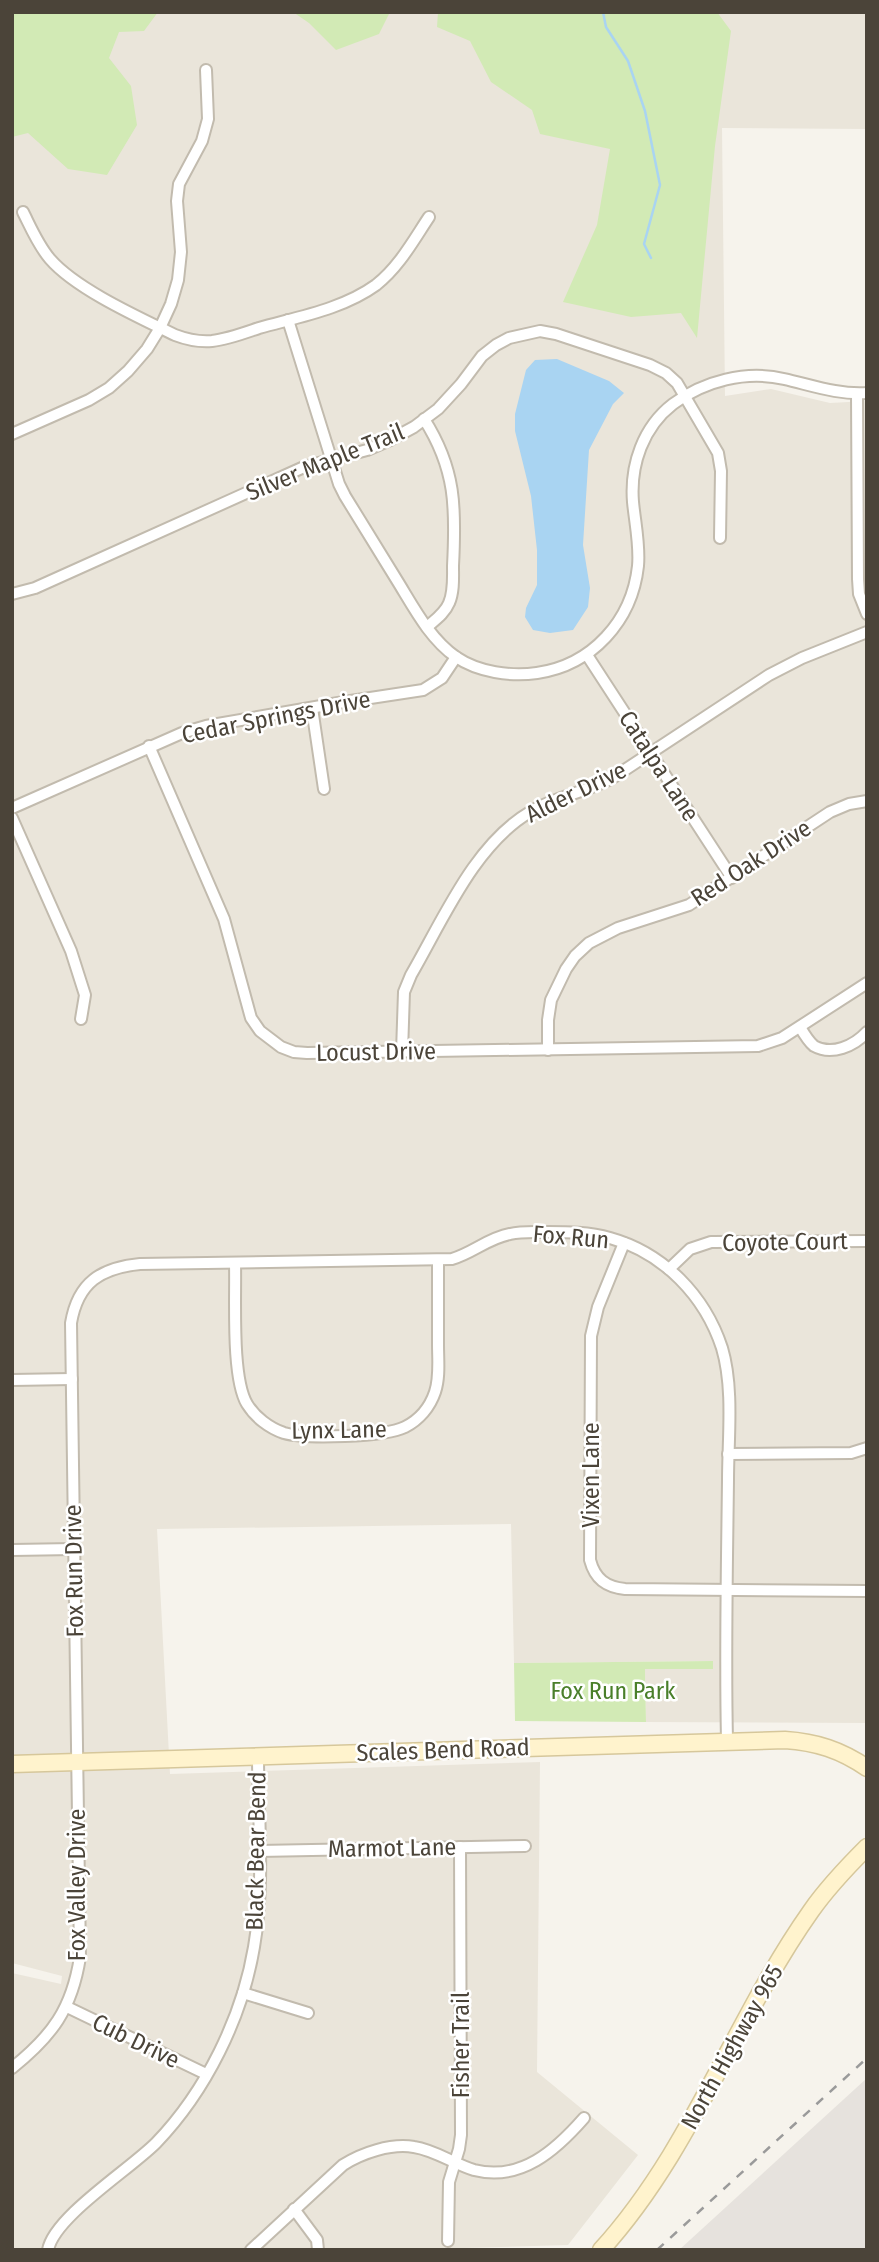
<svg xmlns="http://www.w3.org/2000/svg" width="879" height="2262" viewBox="0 0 879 2262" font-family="'Fira Sans Condensed',sans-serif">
	<rect width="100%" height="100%" fill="#f6f3ec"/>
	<path fill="#eae5da" d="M12,12h855v117l-145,-1 3,268 46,-7 59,14 37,-2v1322l-221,-1 -1,-53h67v-8l-198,2 -3,-139 -354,5 13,245 370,-12 -3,310 101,83 -70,90 -177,5h-379v-277l49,11 1,-8 -50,-13z"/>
	<path fill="#e6e2dd" d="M867,2078v172h-188z"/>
	<g fill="#d2eab5">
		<path d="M12,12h146l-14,19 -25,1 -10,26 22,28 6,39 -30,50 -39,-6 -40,-36 -16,4z"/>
		<path d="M293,12h97l-11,22 -43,16 -27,-27z"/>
		<path d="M438,12h279l14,19 -16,115 -18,192 -16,-25 -50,4 -68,-15 34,-77 13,-76 -70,-15 -8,-24 -41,-28 -21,-41 -33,-14z"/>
		<path d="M713,1661v8h-68l1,53 -131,-1 -1,-58z"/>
	</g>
	<path fill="#a9d4f2" d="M557,359l52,22 15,12 -11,11 -24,46 -6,95 7,43 -2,19 -15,23 -23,3 -17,-3 -8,-13 1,-9 11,-23v-35l-6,-54 -16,-65v-17l11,-44 9,-10z"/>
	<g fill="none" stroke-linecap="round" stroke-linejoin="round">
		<path stroke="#a9d4f2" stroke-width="2.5" d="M603,12l3,15 22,34 17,50 15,74 -16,59 7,14"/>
		<defs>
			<g id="street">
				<path d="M23,212c8,16 15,33 27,47 26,30 88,58 125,76 13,5 24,7 37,6 16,-2 32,-8 47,-13 39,-11 84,-19 117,-43 23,-18 37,-44 53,-68"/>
				<path d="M288,320l51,164 6,12c17,28 35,57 53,86 16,26 32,57 58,75 22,15 55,20 81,16 55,-8 95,-52 101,-107 2,-21 -3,-43 -5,-64 -3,-37 10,-75 40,-98 31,-23 73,-34 111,-25 27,6 54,16 83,14"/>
				<path d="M857,394l1,185 1,15 8,20"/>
				<path d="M424,419c32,50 32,89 29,147 0,11 1,26 -4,37 -4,10 -14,17 -22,24"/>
				<path d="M12,434l77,-34 20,-12 19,-17 19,-22 13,-21 11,-24 7,-24 3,-28 -4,-51 2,-17 23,-43 6,-22 -2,-49"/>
				<path d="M12,594l23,-6 269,-121 63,-17 23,-10 24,-13 24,-18 23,-25 21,-28 14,-11 13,-7 31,-7 16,3 94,31 16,8 11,10 41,70 3,18 -1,67"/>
				<path d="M587,655l145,223"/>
				<path d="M312,708l12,81"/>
				<path d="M149,746l75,173 27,99 9,13 21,16 13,5 13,1 451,-7 24,-8 85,-55"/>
				<path d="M12,808l170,-75 24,-7 138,-24 79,-12 19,-12 14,-21"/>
				<path d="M12,818l59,133 14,44 -4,24"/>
				<path d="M800,1027c4,7 8,14 14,19 18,10 40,0 53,-14"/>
				<path d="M548,1050v-30l3,-20 15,-31 9,-13 14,-13 29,-15 71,-23 141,-93 19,-8 18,-3"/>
				<path d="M402,1052l2,-60 7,-17c32,-55 63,-130 119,-163 26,-16 58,-20 84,-35l155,-102 33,-17 65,-26"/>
				<path d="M624,1243l-26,64 -7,29 -1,224c5,19 16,27 35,29l242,2"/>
				<path d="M235,1263c1,34 -4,114 12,141 8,13 22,24 37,29 21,6 101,4 121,-6 14,-7 25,-20 30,-35 5,-15 3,-32 3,-47 0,-29 0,-57 0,-85"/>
				<path d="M669,1269l21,-20 21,-7 156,-1"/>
				<path d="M12,1380l60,-1"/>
				<path d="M728,1454l123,-1 16,-5"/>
				<path d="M12,1550l62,-1"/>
				<path d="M259,1851l266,-5"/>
				<path d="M243,1993l65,20"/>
				<path d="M67,2007l139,67"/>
				<path d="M12,2068c40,-32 60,-59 68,-111l-9,-634c7,-41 30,-55 69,-59l312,-5c21,-6 36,-21 58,-25 12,-3 24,-2 37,-2 21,0 42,0 63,6 54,15 95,58 112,110 12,40 6,91 6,132 -1,87 -3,173 -1,260"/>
				<path d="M294,2209l23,31 1,10"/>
				<path d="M448,2241l1,-59 10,-33 2,-14 -1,-288"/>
				<path d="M48,2250c6,-33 81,-80 108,-107 50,-52 86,-125 98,-196 11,-63 4,-129 4,-191"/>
				<path d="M251,2250l92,-85c19,-12 48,-22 71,-18 21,3 40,17 60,23 47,12 82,-20 110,-52"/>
			</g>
			<g id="secondary">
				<path d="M12,1764l773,-24c31,2 56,10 82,28"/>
				<path d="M601,2250c91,-100 133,-230 210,-339 16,-23 36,-44 56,-64"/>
			</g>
		</defs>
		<use href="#street" stroke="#c2bbae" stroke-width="14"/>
		<use href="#secondary" stroke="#d6c79b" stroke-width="19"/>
		<use href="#street" stroke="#fff" stroke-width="10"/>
		<use href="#secondary" stroke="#fff3cd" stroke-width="16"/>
		<path stroke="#9a9a9a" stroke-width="2.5" stroke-dasharray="9 9" stroke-linecap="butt" d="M657,2250l210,-192"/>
	</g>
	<g text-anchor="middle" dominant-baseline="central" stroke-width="5" stroke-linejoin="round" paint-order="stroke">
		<g font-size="24" fill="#4b4439" stroke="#fff">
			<text transform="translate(325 462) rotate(-22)">Silver Maple Trail</text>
			<text transform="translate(276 717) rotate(-11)">Cedar Springs Drive</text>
			<text transform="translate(659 766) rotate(57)">Catalpa Lane</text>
			<text transform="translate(576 792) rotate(-26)">Alder Drive</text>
			<text transform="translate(751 863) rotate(-33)">Red Oak Drive</text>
			<text transform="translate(376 1052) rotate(-1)">Locust Drive</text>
			<text transform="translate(571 1237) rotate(5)">Fox Run</text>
			<text transform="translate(785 1242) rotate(-1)">Coyote Court</text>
			<text transform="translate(339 1430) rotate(-1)">Lynx Lane</text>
			<text transform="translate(591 1475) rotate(-90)">Vixen Lane</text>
			<text transform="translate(74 1571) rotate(-91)">Fox Run Drive</text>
			<text transform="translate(443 1750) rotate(-2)">Scales Bend Road</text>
			<text transform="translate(392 1848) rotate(-1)">Marmot Lane</text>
			<text transform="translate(256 1851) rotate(-89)">Black Bear Bend</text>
			<text transform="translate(77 1885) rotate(-90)">Fox Valley Drive</text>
			<text transform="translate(136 2041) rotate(26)">Cub Drive</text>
			<text transform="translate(461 2045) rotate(-90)">Fisher Trail</text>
			<text transform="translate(732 2047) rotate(-61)">North Highway 965</text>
		</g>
		<g font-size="24" fill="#4a7f2a" stroke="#fff">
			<text x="613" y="1691">Fox Run Park</text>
		</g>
	</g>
	<rect width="879" height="2262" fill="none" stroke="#4b4439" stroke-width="28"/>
</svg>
